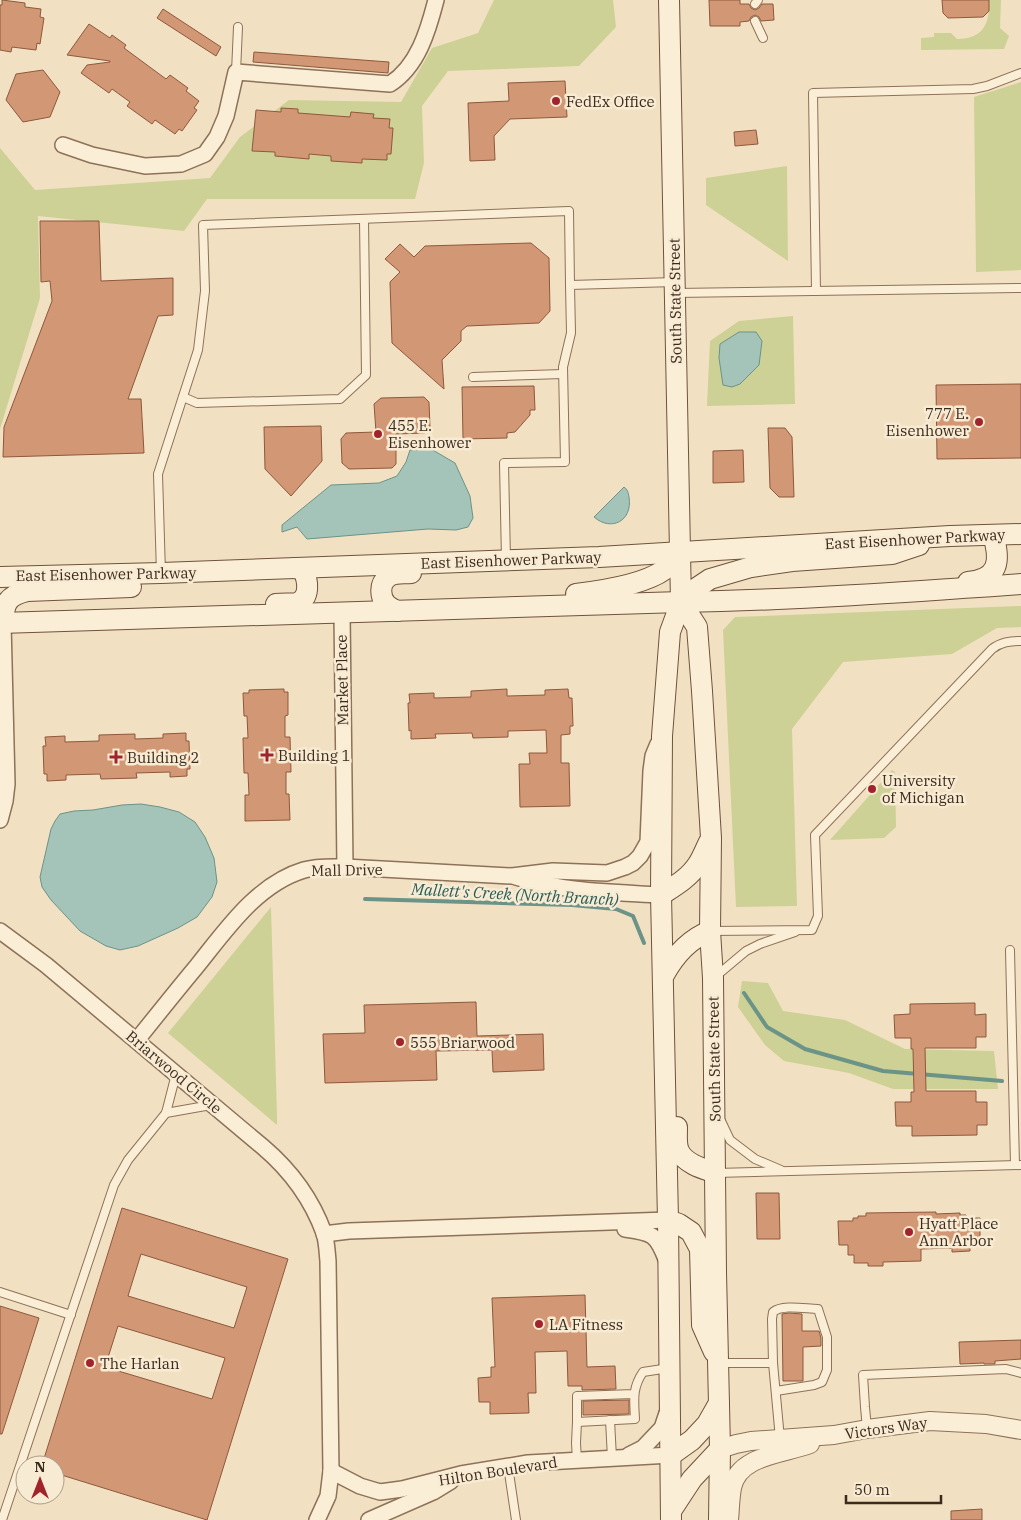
<svg xmlns="http://www.w3.org/2000/svg" width="1021" height="1520" viewBox="0 0 1021 1520" font-family="'IBM Plex Serif',serif">
	<rect width="100%" height="100%" fill="#f1e1c2"/>
	<g fill="#cdd195">
		<path d="M494,0h119l3,27 -37,39 -131,5 -26,35 2,57 -9,36h-208l-23,32 -146,-15 2,82 -40,131v-281l35,42 175,-12 30,-41 49,-37 112,2 31,-54 46,-15z"/>
		<path d="M989,0h12l-1,28 9,8 -5,13 -83,1v-12l13,-1v-4h17l6,6c26,0 33,-15 32,-39z"/>
		<path d="M1021,82v188l-45,2 -2,-175z"/>
		<path d="M787,166l1,95 -82,-56v-27z"/>
		<path d="M793,316l2,88 -88,2 3,-65 29,-20z"/>
		<path d="M1021,606v21l-24,1 -45,26 -109,8 -51,67 5,177 -61,1 -13,-277 12,-13z"/>
		<path d="M892,770l3,2 1,55 -12,11 -54,2z"/>
		<path d="M271,907l6,209v9l-109,-92z"/>
		<path d="M742,981l26,2 15,28 62,9 60,29 89,2 4,38h-105l-44,-16 -65,-12 -19,-16 -27,-38z"/>
	</g>
	<g fill="#a5c4b9" stroke="#6b9387">
		<path d="M739,332h17l6,9 -3,24 -19,19 -8,3 -9,-2 -4,-27 1,-14z"/>
		<path d="M431,449l24,14 15,33 3,22 -5,9 -12,3 -28,-1 -121,10 -10,-12 -15,5v-7l49,-40 48,-2 18,-7 9,-14 4,-12z"/>
		<path d="M624,487c4,3 4,5 5,10 4,24 -18,35 -35,20z"/>
		<path d="M141,804l19,3 19,5 16,10 10,15 9,21 3,24 -5,15 -15,20 -19,11 -40,18 -18,4 -14,-4 -26,-15 -29,-31 -9,-13 -2,-10 11,-48 4,-8 5,-7 14,-3 19,-1 29,-5z"/>
	</g>
	<g fill="none" stroke-linecap="round" stroke-linejoin="round">
		<g stroke="#6b9387" stroke-width="4">
			<path d="M365,899l207,6 44,4 17,7 11,27"/>
			<path d="M744,993l23,34 38,22 78,22 119,10"/>
		</g>
	</g>
	<g fill="#d29775" stroke="#8e583c" fill-rule="evenodd">
		<path d="M2,0l23,3v4l16,2 -1,8 4,1 -4,26 -3,-1 -1,7 -24,-3 -1,5 -11,-2v-45h2z"/>
		<path d="M709,0h31v4h9l2,4 4,2 4,-2 3,-4h11l1,16 -13,1 -2,-4 -4,-2 -4,2 -2,4 -9,1v4h-30z"/>
		<path d="M942,0h47v11l-6,6 -35,1 -5,-5z"/>
		<path d="M163,9l58,38 -5,9 -59,-38z"/>
		<path d="M89,24l21,14 2,-3 14,10 -2,3 42,31 4,-4 18,13 -2,3 13,10 -5,7 3,2 -15,21 -3,-2 -4,5 -20,-14 -3,4 -25,-18 3,-4 -18,-13 -3,4 -28,-20 6,-8 23,-3v-1l-43,-6z"/>
		<path d="M254,52l135,10 -1,11 -135,-11z"/>
		<path d="M43,70l17,22 -10,25 -27,5 -17,-22 10,-26z"/>
		<path d="M565,81l2,36 -57,2 -16,17 1,24 -25,1 -2,-58 41,-2 -1,-18z"/>
		<path d="M281,108l17,1v4l52,4 1,-5 23,2 -1,4 17,1 -1,9h4l-2,26h-4v6l-25,-1v4l-31,-2v-5l-22,-2v5l-34,-3v-4l-23,-1 4,-41 25,2z"/>
		<path d="M756,130l2,14 -23,2 -1,-14z"/>
		<path d="M40,221h59l2,60 72,-3v37l-15,1 -30,83h13l3,54 -141,4 1,-30 48,-126 -2,-20 -9,1z"/>
		<path d="M531,243l18,15 1,53 -11,12 -72,3 -6,5v10l-19,19 2,29 -52,-46 -2,-61 10,-10 -15,-13 15,-15 14,13 11,-11z"/>
		<path d="M1021,384v74l-84,1 -1,-74z"/>
		<path d="M534,386l1,24h-5v5l-15,17 -8,1v5l-44,1 -1,-52z"/>
		<path d="M424,397l5,5 1,25 -5,6 -29,1v30l-4,4 -43,1 -7,-6 -1,-24 5,-6 30,-1 -2,-28 7,-6z"/>
		<path d="M321,426l1,35 -31,35 -26,-27 -1,-42z"/>
		<path d="M768,428h17l7,9 2,60h-15l-9,-9z"/>
		<path d="M743,450l1,32 -31,1v-32z"/>
		<path d="M284,689v3h4v23l-3,1v21h5l1,35h-5v22h3l1,26 -45,1v-26h4l-1,-22h-4l-1,-35h5l-1,-22h-3l-1,-23h6v-3z"/>
		<path d="M507,689v7l38,-1v-5l23,-1 1,9h3l1,28h-3v8l-9,1v28h8l1,43 -50,1 -1,-43h11l-1,-11h18l-1,-23 -38,1v6l-35,1 -1,-5 -37,1 1,4 -25,1v-9l-2,1 -1,-28h2l-1,-9 25,-1v5l37,-1v-6z"/>
		<path d="M186,733v8h3l1,28h-3v7l-17,1v-5l-34,1 1,5 -36,1 -1,-5 -34,1v5l-19,1v-7h-3l-1,-28h3l-1,-9 20,-1v6l34,-1v-6l36,-1v5l28,-1v-4z"/>
		<path d="M476,1002l1,34 66,-2 1,36 -51,2 -1,-22 -56,1 1,29 -112,3 -2,-49 42,-1 -1,-28z"/>
		<path d="M975,1003v12l11,-1v23h-10v11h-51l1,43h50v11h11v23h-10v10l-65,1v-10h-16l-1,-24h16v-10h3l-1,-43h-2v-11h-16l-1,-23 16,-1v-10z"/>
		<path d="M756,1193h23l1,46h-23z"/>
		<path d="M122,1208l166,51 -81,261 -152,-47v-8h-13zM141,1254l106,33 -13,41 -106,-32zM118,1326l107,32 -13,41 -107,-32z"/>
		<path d="M936,1212v2l24,-1v2h6v3h14v23h-10v10l-18,1v-4l-31,1v12l-38,1v4h-15v-3h-14v-8h-6v-10h-9l-1,-24h15v-3h5v-2h8v-3z"/>
		<path d="M585,1295l2,72 28,-1 1,23 -34,1v-4h-14l-1,-35 -32,1 1,41h-8l1,20 -39,1v-12h-11l-1,-24 13,-1v-10h4l-3,-69z"/>
		<path d="M0,1306l39,12 -37,116h-2z"/>
		<path d="M789,1313l13,1v17h17l2,7v8l-18,1v34h-20l-1,-67z"/>
		<path d="M1021,1340v19l-26,2v3h-11v-1l-24,1 -1,-22z"/>
		<path d="M629,1400v14l-46,1v-14z"/>
		<path d="M982,1509v11h-31v-9z"/>
	</g>
	<g fill="none" stroke-linecap="round" stroke-linejoin="round">
		<defs>
			<g id="service">
				<path d="M755,4l3,-4"/>
				<path d="M755,21l8,17"/>
				<path d="M236,72l2,-45"/>
				<path d="M816,291l-3,-198 160,-4 14,-3 34,-13"/>
				<path d="M675,293l346,-5"/>
				<path d="M473,377l90,-3"/>
				<path d="M183,397l14,6 143,-4 26,-24 -2,-156"/>
				<path d="M506,560l-2,-97 61,-1 -2,-95 8,-34 -1,-48 105,-3"/>
				<path d="M161,573l-3,-99 40,-124 7,-59 -2,-66 366,-14 1,74"/>
				<path d="M710,931l102,-1 6,-14 -3,-81 177,-186c9,-7 18,-8 29,-8"/>
				<path d="M1010,950l5,215"/>
				<path d="M715,977l31,-26 14,-7 35,-12"/>
				<path d="M166,1113l45,-8"/>
				<path d="M721,1121l9,19 25,19 26,11"/>
				<path d="M716,1173l305,-8"/>
				<path d="M0,1292l71,23"/>
				<path d="M719,1363h54l7,76"/>
				<path d="M773,1363l-1,-44 1,-7c10,-8 33,-3 45,-3l9,28v33l-5,12 -8,3 -38,6"/>
				<path d="M634,1394l-57,2v26l58,-3c-1,-19 -3,-31 8,-47l26,-4"/>
				<path d="M610,1420l2,38"/>
				<path d="M867,1429l-2,-22 -2,-32 143,-6 15,4"/>
				<path d="M577,1460l-1,-17 1,-21"/>
				<path d="M508,1466l8,54"/>
				<path d="M2,1520l112,-335 14,-25 38,-47 10,-39"/>
			</g>
			<g id="minor">
				<path d="M63,145l29,10 53,11 36,-2 24,-10 12,-17 9,-21 10,-44 154,12c28,-18 38,-53 46,-84"/>
				<path d="M342,613l3,254"/>
				<path d="M0,820l5,-19 2,-17 -4,-161"/>
				<path d="M516,877c47,15 96,15 145,18"/>
				<path d="M0,931l46,34 217,182c27,23 49,53 61,86 3,9 3,19 4,28l3,210 -3,25 -11,24"/>
				<path d="M137,1040c20,-25 40,-50 60,-74 29,-36 60,-82 107,-96 13,-4 27,-3 41,-3l167,9 41,-5 54,2 18,-6 8,-4 7,-7 8,-14 3,-71 2,-15 5,-12"/>
				<path d="M625,1229c27,4 31,4 41,30"/>
				<path d="M324,1234l25,-3 319,-11"/>
				<path d="M629,1455l14,-7 19,-20 5,-15"/>
				<path d="M331,1471l29,15 20,6 22,-3 59,-15 67,-11 143,-8"/>
				<path d="M369,1520l64,-28 18,-11"/>
			</g>
			<g id="tertiary">
				<path d="M720,1449l16,-5 15,-3 83,-6 33,-6 63,-8 56,3 35,6"/>
				<path d="M729,1520c1,-10 1,-21 3,-32 6,-33 52,-34 78,-44"/>
			</g>
			<g id="secondary">
				<path d="M669,0l12,602 -11,30 -8,104 -1,159 7,325 3,300"/>
				<path d="M0,577l161,-4 438,-16 351,-21 71,-2"/>
				<path d="M968,582c31,-3 33,-21 25,-47"/>
				<path d="M576,594c25,-3 67,-9 88,-24 7,-4 11,-11 16,-18"/>
				<path d="M681,602l16,25 5,64 9,147 -1,93 3,47 3,294 4,177 -1,71"/>
				<path d="M681,602l14,-13 15,-10 41,-12 41,-6 100,-7 27,-9"/>
				<path d="M276,604c7,-1 15,0 21,-1 14,-5 11,-23 6,-33l-8,-2"/>
				<path d="M397,611c-4,-2 -8,-4 -11,-7 -6,-7 -7,-20 1,-26 6,-6 16,-4 24,-5"/>
				<path d="M0,623l681,-21c114,-2 227,-10 340,-18"/>
				<path d="M3,623c1,-20 4,-27 24,-32l104,-4"/>
				<path d="M661,895c14,-9 28,-17 37,-31 4,-6 7,-14 11,-22"/>
				<path d="M664,975c11,-20 25,-36 46,-44"/>
				<path d="M677,1127c0,7 -1,18 2,24 6,13 25,18 37,22"/>
				<path d="M668,1220l11,4 12,8 9,17 2,76 12,27"/>
				<path d="M671,1455l21,-15 15,-16 12,-21"/>
				<path d="M671,1511l21,-32 28,-30"/>
			</g>
		</defs>
		<use href="#service" stroke="#8d7158" stroke-width="10"/>
		<use href="#minor" stroke="#8d7158" stroke-width="18"/>
		<use href="#tertiary" stroke="#8d7158" stroke-width="20"/>
		<use href="#secondary" stroke="#6f523b" stroke-width="22"/>
		<use href="#service" stroke="#fbeed7" stroke-width="8"/>
		<use href="#minor" stroke="#fbeed7" stroke-width="15"/>
		<use href="#tertiary" stroke="#fbeed7" stroke-width="18"/>
		<use href="#secondary" stroke="#fbeed7" stroke-width="20"/>
	</g>
	<g fill="#a1232b" stroke="#f8ebd3" stroke-width="2">
		<circle cx="556" cy="101" r="5"/>
		<circle cx="979" cy="422" r="5"/>
		<circle cx="378" cy="434" r="5"/>
		<path d="M264.5 747.5h5v5h5v5h-5v5h-5v-5h-5v-5h5z"/>
		<path d="M113.5 749.5h5v5h5v5h-5v5h-5v-5h-5v-5h5z"/>
		<circle cx="872" cy="789" r="5"/>
		<circle cx="400" cy="1042" r="5"/>
		<circle cx="909" cy="1232" r="5"/>
		<circle cx="539" cy="1324" r="5"/>
		<circle cx="90" cy="1363" r="5"/>
	</g>
	<g text-anchor="middle" dominant-baseline="central" stroke-width="5" stroke-linejoin="round" paint-order="stroke">
		<g font-size="15" fill="#3c2a1d" stroke="#f8ebd3" text-anchor="start">
			<text x="566" y="101">FedEx Office</text>
			<text x="969" y="413" text-anchor="end">777 E.<tspan x="969" dy="17">Eisenhower</tspan></text>
			<text x="388" y="425">455 E.<tspan x="388" dy="17">Eisenhower</tspan></text>
			<text x="278" y="755">Building 1</text>
			<text x="127" y="757">Building 2</text>
			<text x="882" y="780">University<tspan x="882" dy="17">of Michigan</tspan></text>
			<text x="410" y="1042">555 Briarwood</text>
			<text x="919" y="1223">Hyatt Place<tspan x="919" dy="17">Ann Arbor</tspan></text>
			<text x="549" y="1324">LA Fitness</text>
			<text x="100" y="1363">The Harlan</text>
		</g>
		<g font-size="15" fill="#3c2a1d" stroke="#f8ebd3">
			<text transform="translate(675 301) rotate(-91)">South State Street</text>
			<text transform="translate(915 539) rotate(-3)">East Eisenhower Parkway</text>
			<text transform="translate(511 560) rotate(-2)">East Eisenhower Parkway</text>
			<text transform="translate(106 574) rotate(-1)">East Eisenhower Parkway</text>
			<text transform="translate(342 680) rotate(-91)">Market Place</text>
			<text transform="translate(347 870) rotate(-1)">Mall Drive</text>
			<text transform="translate(714 1059) rotate(-91)">South State Street</text>
			<text transform="translate(174 1072) rotate(40)">Briarwood Circle</text>
			<text transform="translate(886 1428) rotate(-8)">Victors Way</text>
			<text transform="translate(498 1471) rotate(-9)">Hilton Boulevard</text>
		</g>
		<g font-size="16" font-style="italic" fill="#2b5d57" stroke="#f8ebd3">
			<text transform="translate(515 894) rotate(3)">Mallett's Creek (North Branch)</text>
		</g>
	</g>
	<g transform="translate(40 1480)"><circle r="24" fill="#f8ebd3" stroke="#ad9e8a"/>
	<path d="M0-4L9 19L0 12L-9 19Z" fill="#a1232b"/>
	<text y="-8" font-size="14" font-weight="bold" text-anchor="middle" fill="#3c2a1d">N</text>
	</g>
	<path d="M846 1495v8h95v-8" fill="none" stroke="#3c2a1d" stroke-width="2.5"/>
	<text x="854" y="1495" font-size="15" fill="#3c2a1d" stroke="#f8ebd3" stroke-width="4" paint-order="stroke">50 m</text>
</svg>
